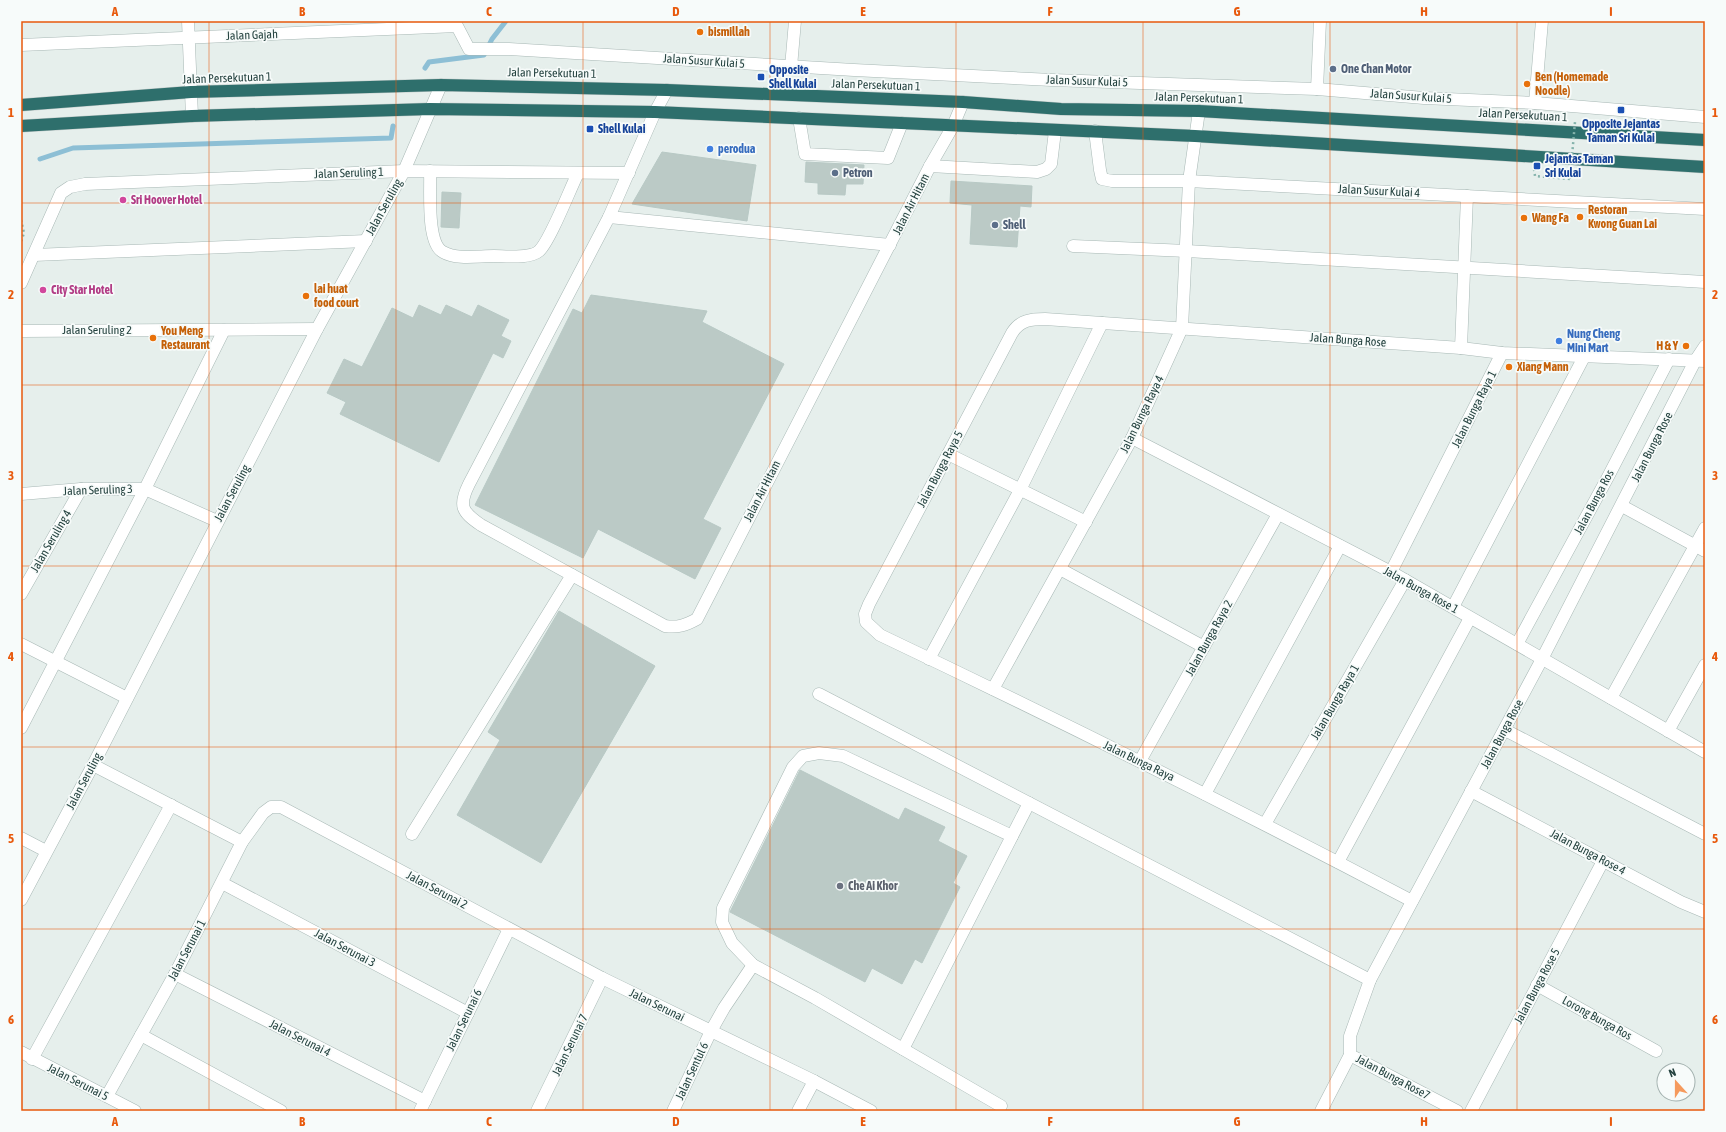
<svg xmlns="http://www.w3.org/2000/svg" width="1726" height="1132" viewBox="0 0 1726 1132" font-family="'Asap Condensed',sans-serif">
	<rect width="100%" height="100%" fill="#e6efec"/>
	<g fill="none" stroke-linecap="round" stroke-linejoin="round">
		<g stroke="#8dbfd5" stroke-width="5">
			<path d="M425,68l4,-6 55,-7 8,-16 14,-18"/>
			<path d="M40,159l33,-11 318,-10 2,-12"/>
		</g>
	</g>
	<g fill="#bbcac6" stroke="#b8c9c5">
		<path d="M662,152l94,13 -9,56 -115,-17z"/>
		<path d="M806,162l58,3 -1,19h-17l-1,11 -27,-1v-11l-13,-1z"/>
		<path d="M951,181l81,5 -1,21 -11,-1 -3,41 -47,-3 2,-39 -22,-2z"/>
		<path d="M442,192l19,1 -2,35 -18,-1z"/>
		<path d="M591,295l116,16 -5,11 82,42 -81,155 18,9 -26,51 -97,-50 -15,29 -108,-53 98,-196 9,4z"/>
		<path d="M419,305l22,10 5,-10 26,12 6,-12 31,15 -8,16 10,5 -8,17 -10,-5 -54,109 -99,-48 6,-12 -19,-9 17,-34 18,8 30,-59 21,10z"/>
		<path d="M559,611l96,55 -114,197 -84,-48 43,-75 -12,-8z"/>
		<path d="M800,770l99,50 6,-12 40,19 -7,14 29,15 -14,27 7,4 -38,76 -7,-4 -13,25 -30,-16 -7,14 -135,-70z"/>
	</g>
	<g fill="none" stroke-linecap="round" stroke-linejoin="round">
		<defs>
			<g id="minor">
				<path d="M188,21l4,95"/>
				<path d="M21,45l436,-19 12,23h40l345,21 198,10 265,9 107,9 111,5 170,14"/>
				<path d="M791,67l4,-46"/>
				<path d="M1317,89l3,-68"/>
				<path d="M667,90l-12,22 -46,105 -140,267c-11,22 -7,28 12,41l184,101c13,2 21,-1 32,-7l233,-453 23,-40 10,-24"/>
				<path d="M1535,103l7,-82"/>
				<path d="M799,118l6,36 83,4 14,-35"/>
				<path d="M1095,131l5,39 2,9 10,2h77l516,28"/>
				<path d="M930,166l107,6 9,-3 5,-5 4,-33"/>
				<path d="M430,171c1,18 -4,72 13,81 14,8 35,4 51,4 11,0 36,3 45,-5 11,-10 31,-62 39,-78"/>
				<path d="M609,217l281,28"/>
				<path d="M1073,246l114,5 518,31"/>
				<path d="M34,255l332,-14"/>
				<path d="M21,283l40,-90 9,-6 15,-3 319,-13 225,2"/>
				<path d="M21,331l296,-2"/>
				<path d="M1461,348l6,-152"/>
				<path d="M1132,438l259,134 314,180"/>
				<path d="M948,454l138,68"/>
				<path d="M21,494l60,-5h64l72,32"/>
				<path d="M1622,506l83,45"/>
				<path d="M1060,569l144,78"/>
				<path d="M1391,572l111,-219"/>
				<path d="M21,594l60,-105"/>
				<path d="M1453,607l132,-252"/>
				<path d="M21,644l106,54"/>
				<path d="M1517,644l92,-169 60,-116"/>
				<path d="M929,659l91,-169 82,-167"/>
				<path d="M993,689l139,-251 50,-110 7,-147 10,-70"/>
				<path d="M819,694l551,286"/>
				<path d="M1611,698l94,-170"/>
				<path d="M21,728l124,-239 79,-159"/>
				<path d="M1505,730l200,104"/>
				<path d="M1668,731l37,-66"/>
				<path d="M1140,761l138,-247"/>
				<path d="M93,765l149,77"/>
				<path d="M1471,791l210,111 24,10"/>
				<path d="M1205,794l135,-248"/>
				<path d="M1265,824l140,-244"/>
				<path d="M412,834l160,-259"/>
				<path d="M21,838l25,13"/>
				<path d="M1338,862l132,-244"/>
				<path d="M222,883l246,130"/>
				<path d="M21,900l72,-135 224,-436 87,-158 37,-86"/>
				<path d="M1412,901c-175,-92 -353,-181 -532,-266l-14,-13 -1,-8 4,-10 143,-271c8,-13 19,-14 33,-14l416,29 41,5 203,8"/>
				<path d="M753,965l-21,-22 -10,-21 1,-14 70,-141 10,-11 16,-3 24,3 169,80"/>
				<path d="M175,974l250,127"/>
				<path d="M1537,985l119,66"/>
				<path d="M141,1035l140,76"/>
				<path d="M903,1049l126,-246"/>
				<path d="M21,1052l114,59"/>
				<path d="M1350,1055l107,56"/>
				<path d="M32,1059l139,-254"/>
				<path d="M107,1096l68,-122 67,-132 21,-29 8,-6h10l321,171 212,103 57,30"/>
				<path d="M420,1111l89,-182"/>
				<path d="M537,1111l65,-133"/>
				<path d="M673,1111l38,-80 13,-23 29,-43 62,33 186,108"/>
				<path d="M798,1111l16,-30"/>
				<path d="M1321,1111l29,-56v-19l20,-56 172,-321 153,-298 10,-15"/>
				<path d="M1471,1111l132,-250"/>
			</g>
			<g id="highway">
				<path d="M21,105l170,-13 250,-7 226,5 296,12 98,7 138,2 506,29"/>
				<path d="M21,126l171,-10 238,-7 225,3 540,24 510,31"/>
			</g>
		</defs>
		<use href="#minor" stroke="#a8b8b5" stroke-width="13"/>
		<use href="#highway" stroke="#c2cac9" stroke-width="13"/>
		<g stroke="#85b3ac" stroke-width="2.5" stroke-dasharray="2 3" stroke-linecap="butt">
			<path d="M1534,169l1,7 35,3"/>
			<path d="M21,220l3,13 -3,9"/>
		</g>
		<use href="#minor" stroke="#fff" stroke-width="12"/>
		<use href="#highway" stroke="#2e6f6c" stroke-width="12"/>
		<path stroke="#85b3ac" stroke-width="2.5" stroke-dasharray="2 3" stroke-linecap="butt" d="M1570,179l5,-57"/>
	</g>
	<path fill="none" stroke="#e8590c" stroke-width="1" stroke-opacity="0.55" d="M209,21v1090M396,21v1090M583,21v1090M770,21v1090M956,21v1090M1143,21v1090M1330,21v1090M1517,21v1090M21,203h1684M21,385h1684M21,566h1684M21,747h1684M21,929h1684"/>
	<g fill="#e8710a" stroke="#f7fbfa" stroke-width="1.5">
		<circle cx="700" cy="32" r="4"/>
		<circle cx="1527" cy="84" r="4"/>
		<circle cx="1580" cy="217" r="4"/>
		<circle cx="1524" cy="218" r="4"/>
		<circle cx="306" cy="296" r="4"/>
		<circle cx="153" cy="338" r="4"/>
		<circle cx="1686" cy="346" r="4"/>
		<circle cx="1509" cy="367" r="4"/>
	</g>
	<g fill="#5c6f8a" stroke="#f7fbfa" stroke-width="1.5">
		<circle cx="1333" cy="69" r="4"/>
		<circle cx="835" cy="173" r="4"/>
		<circle cx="995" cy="225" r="4"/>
	</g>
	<g fill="#1a4fb4" stroke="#f7fbfa" stroke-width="1.5">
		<rect x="757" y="73" width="8" height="8" rx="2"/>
		<rect x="1617" y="106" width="8" height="8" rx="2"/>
		<rect x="586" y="125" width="8" height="8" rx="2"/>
		<rect x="1533" y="162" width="8" height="8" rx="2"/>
	</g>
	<g fill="#3f7fe0" stroke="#f7fbfa" stroke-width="1.5">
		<circle cx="710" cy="149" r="4"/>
		<circle cx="1559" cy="341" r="4"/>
	</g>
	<g fill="#d1479c" stroke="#f7fbfa" stroke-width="1.5">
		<circle cx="123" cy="200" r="4"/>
		<circle cx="43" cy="290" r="4"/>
	</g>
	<circle fill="#6b7280" stroke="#f7fbfa" stroke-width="1.5" cx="840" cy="886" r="4"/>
	<g text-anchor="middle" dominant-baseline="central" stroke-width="3.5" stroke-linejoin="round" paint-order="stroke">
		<g font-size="12" font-weight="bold" fill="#c56008" stroke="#f7fbfa" text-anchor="start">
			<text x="708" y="32">bismillah</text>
			<text x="1535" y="77">Ben (Homemade<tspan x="1535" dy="14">Noodle)</tspan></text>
			<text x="1588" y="210">Restoran<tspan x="1588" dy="14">Kwong Guan Lai</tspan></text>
			<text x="1532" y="218">Wang Fa</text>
			<text x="314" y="289">lai huat<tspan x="314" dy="14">food court</tspan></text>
			<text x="161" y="331">You Meng<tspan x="161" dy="14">Restaurant</tspan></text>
			<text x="1678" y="346" text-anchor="end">H &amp; Y</text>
			<text x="1517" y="367">Xiang Mann</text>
		</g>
		<g font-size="12" fill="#24423f" stroke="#f7fbfa">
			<text transform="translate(252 35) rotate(-2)">Jalan Gajah</text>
			<text transform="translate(704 61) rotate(4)">Jalan Susur Kulai 5</text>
			<text transform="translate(552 73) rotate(1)">Jalan Persekutuan 1</text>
			<text transform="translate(227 78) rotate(-2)">Jalan Persekutuan 1</text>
			<text transform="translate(1087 81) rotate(2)">Jalan Susur Kulai 5</text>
			<text transform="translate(876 85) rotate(2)">Jalan Persekutuan 1</text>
			<text transform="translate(1411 96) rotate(4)">Jalan Susur Kulai 5</text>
			<text transform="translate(1199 98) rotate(2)">Jalan Persekutuan 1</text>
			<text transform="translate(1523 115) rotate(3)">Jalan Persekutuan 1</text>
			<text transform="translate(349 173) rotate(-2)">Jalan Seruling 1</text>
			<text transform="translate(1379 191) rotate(3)">Jalan Susur Kulai 4</text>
			<text transform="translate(911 204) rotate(-63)">Jalan Air Hitam</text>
			<text transform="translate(384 207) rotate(-61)">Jalan Seruling</text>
			<text x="97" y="330">Jalan Seruling 2</text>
			<text transform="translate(1348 340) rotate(4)">Jalan Bunga Rose</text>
			<text transform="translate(1474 409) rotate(-63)">Jalan Bunga Raya 1</text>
			<text transform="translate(1142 414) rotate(-64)">Jalan Bunga Raya 4</text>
			<text transform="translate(1652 447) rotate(-63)">Jalan Bunga Rose</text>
			<text transform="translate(940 469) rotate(-62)">Jalan Bunga Raya 5</text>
			<text transform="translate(98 490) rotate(-2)">Jalan Seruling 3</text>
			<text transform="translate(762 491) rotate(-63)">Jalan Air Hitam</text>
			<text transform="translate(232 493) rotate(-62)">Jalan Seruling</text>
			<text transform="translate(1594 502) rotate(-62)">Jalan Bunga Ros</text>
			<text transform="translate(51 541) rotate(-60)">Jalan Seruling 4</text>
			<text transform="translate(1421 590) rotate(29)">Jalan Bunga Rose 1</text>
			<text transform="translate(1209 638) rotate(-61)">Jalan Bunga Raya 2</text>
			<text transform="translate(1335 702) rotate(-60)">Jalan Bunga Raya 1</text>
			<text transform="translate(1502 734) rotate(-62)">Jalan Bunga Rose</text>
			<text transform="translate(1139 761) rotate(26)">Jalan Bunga Raya</text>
			<text transform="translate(84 781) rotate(-62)">Jalan Seruling</text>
			<text transform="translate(1588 852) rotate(28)">Jalan Bunga Rose 4</text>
			<text transform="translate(437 890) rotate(28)">Jalan Serunai 2</text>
			<text transform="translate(345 948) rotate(28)">Jalan Serunai 3</text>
			<text transform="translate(187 950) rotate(-62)">Jalan Serunai 1</text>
			<text transform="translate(1537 986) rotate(-62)">Jalan Bunga Rose 5</text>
			<text transform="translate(657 1005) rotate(26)">Jalan Serunai</text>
			<text transform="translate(1597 1018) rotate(29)">Lorong Bunga Ros</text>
			<text transform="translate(464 1020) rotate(-64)">Jalan Serunai 6</text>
			<text transform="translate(300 1038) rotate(27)">Jalan Serunai 4</text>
			<text transform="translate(570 1045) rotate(-64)">Jalan Serunai 7</text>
			<text transform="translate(692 1071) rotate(-65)">Jalan Sentul 6</text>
			<text transform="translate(1393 1077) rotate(28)">Jalan Bunga Rose7</text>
			<text transform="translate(78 1082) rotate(27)">Jalan Serunai 5</text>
		</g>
		<g font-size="12" font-weight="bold" fill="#4e5e75" stroke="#f7fbfa" text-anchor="start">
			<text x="1341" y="69">One Chan Motor</text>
			<text x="843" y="173">Petron</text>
			<text x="1003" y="225">Shell</text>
		</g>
		<g font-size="12" font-weight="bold" fill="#164399" stroke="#f7fbfa" text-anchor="start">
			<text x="769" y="70">Opposite<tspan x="769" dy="14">Shell Kulai</tspan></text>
			<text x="1621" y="124" text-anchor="middle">Opposite Jejantas<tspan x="1621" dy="14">Taman Sri Kulai</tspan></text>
			<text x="598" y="129">Shell Kulai</text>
			<text x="1545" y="159">Jejantas Taman<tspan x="1545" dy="14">Sri Kulai</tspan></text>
		</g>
		<g font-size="12" font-weight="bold" fill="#366cbe" stroke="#f7fbfa" text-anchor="start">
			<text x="718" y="149">perodua</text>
			<text x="1567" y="334">Nung Cheng<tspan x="1567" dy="14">Mini Mart</tspan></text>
		</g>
		<g font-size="12" font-weight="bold" fill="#b23c85" stroke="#f7fbfa" text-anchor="start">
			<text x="131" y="200">Sri Hoover Hotel</text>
			<text x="51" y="290">City Star Hotel</text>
		</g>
		<g font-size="12" font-weight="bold" fill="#5b616d" stroke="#f7fbfa" text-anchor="start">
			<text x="848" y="886">Che Ai Khor</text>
		</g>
	</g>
	<rect width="1726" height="1132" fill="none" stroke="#f7fbfa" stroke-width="44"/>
	<g transform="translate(1676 1082) rotate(339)"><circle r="19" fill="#f7fbfa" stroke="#a3b1af"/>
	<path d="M0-3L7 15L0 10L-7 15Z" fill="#f59a5d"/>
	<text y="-6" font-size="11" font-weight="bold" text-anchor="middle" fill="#24423f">N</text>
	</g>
	<rect x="22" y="22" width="1682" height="1088" fill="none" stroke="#e8590c" stroke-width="1.5"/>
	<g font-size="13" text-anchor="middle" font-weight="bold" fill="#e8590c">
		<text x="115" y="16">A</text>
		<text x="302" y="16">B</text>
		<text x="489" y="16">C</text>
		<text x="676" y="16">D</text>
		<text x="863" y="16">E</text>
		<text x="1050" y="16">F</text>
		<text x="1237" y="16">G</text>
		<text x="1424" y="16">H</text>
		<text x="1611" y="16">I</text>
		<text x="11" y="117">1</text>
		<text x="1715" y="117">1</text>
		<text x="11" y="299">2</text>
		<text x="1715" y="299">2</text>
		<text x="11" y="480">3</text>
		<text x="1715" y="480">3</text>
		<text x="11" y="661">4</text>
		<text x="1715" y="661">4</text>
		<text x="11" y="843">5</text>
		<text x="1715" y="843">5</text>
		<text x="11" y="1024">6</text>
		<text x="1715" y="1024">6</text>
		<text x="115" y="1126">A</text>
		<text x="302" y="1126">B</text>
		<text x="489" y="1126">C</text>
		<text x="676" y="1126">D</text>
		<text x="863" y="1126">E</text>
		<text x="1050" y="1126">F</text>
		<text x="1237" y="1126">G</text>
		<text x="1424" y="1126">H</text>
		<text x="1611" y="1126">I</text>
	</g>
</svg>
